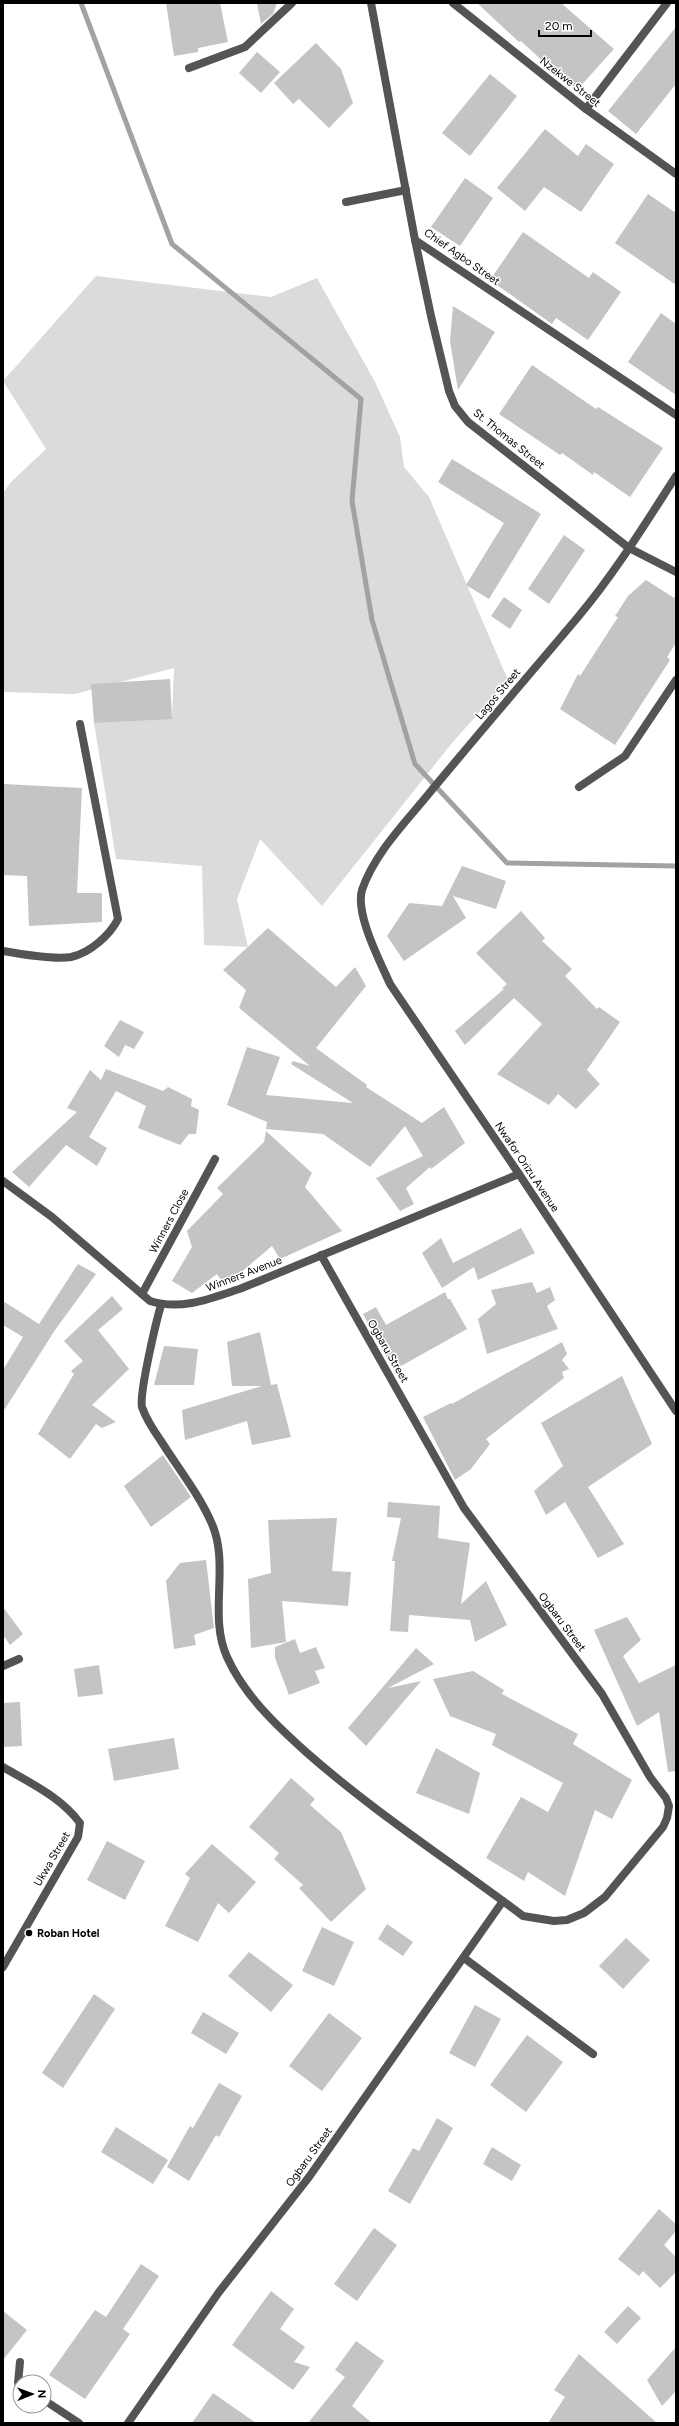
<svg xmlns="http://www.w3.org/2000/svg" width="679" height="2426" viewBox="0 0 679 2426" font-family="Figtree,sans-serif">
	<rect width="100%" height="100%" fill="#fff"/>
	<path fill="#dbdbdb" d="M96,276l175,21 46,-19 58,104 25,55 4,30 25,30 79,183 -56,63 -130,163 -62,-67 -23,60 11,48 -44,-2 -2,-79 -86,-7 -22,-136 78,-5 2,-50 -99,26 -72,-2v-199l8,-11 35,-33 -43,-68z"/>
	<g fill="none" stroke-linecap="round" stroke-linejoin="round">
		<path stroke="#a2a2a2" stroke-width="5" d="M81,3l91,241 189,155 -9,102 20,119 43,144 92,99 169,3"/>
	</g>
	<g fill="#c4c4c4">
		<path d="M166,3h54l8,39 -30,6v4l-24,4z"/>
		<path d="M257,3h20l-4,11 -12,10z"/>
		<path d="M477,3h84l53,46 -37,41 -29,-27 -1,2 -26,-24 -2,1z"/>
		<path d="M676,27v57l-40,50 -28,-23z"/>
		<path d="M316,43l25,26 12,34 -24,25 -30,-29 -6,5 -19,-21z"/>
		<path d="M257,52l23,20 -19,21 -22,-20z"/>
		<path d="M490,74l27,22 -47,60 -28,-23z"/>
		<path d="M545,129l33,27 8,-12 28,20 -33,48 -37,-25 -19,24 -28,-23z"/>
		<path d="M465,178l28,20 -33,48 -29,-19z"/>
		<path d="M648,194l28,19v72l-61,-42z"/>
		<path d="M523,232l66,46 4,-6 28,20 -33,48 -32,-22 -4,6 -62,-44z"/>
		<path d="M453,306l42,26 -37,58 -8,-49z"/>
		<path d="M661,313l15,11v71l-48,-33z"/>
		<path d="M532,365l64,44 2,-2 65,41 -33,49 -36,-25 -1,3 -31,-22 -2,2 -61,-41z"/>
		<path d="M452,459l89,55 -52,85 -23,-14 38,-62 -66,-41z"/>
		<path d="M564,535l21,15 -36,54 -21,-15z"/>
		<path d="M646,580l30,19v44l-9,14 3,3 -55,85 -55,-36 18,-35 2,2 38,-59 -3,-1 13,-20z"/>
		<path d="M504,597l18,13 -12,19 -19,-13z"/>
		<path d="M170,679l2,40 -78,4 -3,-39z"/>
		<path d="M3,784l79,4 -5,105h25v29l-73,4 -2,-50 -24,-1z"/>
		<path d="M462,866l44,15 -10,28 -43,-13 13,22 -62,43 -17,-25 22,-33 33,3z"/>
		<path d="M521,911l24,27 -3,3 30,28 -7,7 32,33 2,-2 21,15 -33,48 13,14 -24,25 -18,-15 -9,11 -52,-31 45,-50 -28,-26 -49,47 -10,-14 49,-42 -2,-1 5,-4 -31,-31z"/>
		<path d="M268,928l68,59 19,-20 11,19 -50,62 51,37 -1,2 56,36 22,-16 21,36 -34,26 -1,-2 -24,21 8,16 -14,7 -24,-33 47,-22 -18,-30 -35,41 -47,-33 -57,-5 1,-7 -40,-17 20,-58 33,10 -14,38 87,8 -62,-39 2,-3 17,5 -71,-58 7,-18 -23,-20z"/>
		<path d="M120,1020l24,12 -10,17 -9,-4 -6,12 -15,-11z"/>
		<path d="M106,1069l57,22 5,-4 24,12 -1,7 8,4 -3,24h-7l-9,11 -42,-17 8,-22 -30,-15 -27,46 18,11 -10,18 -31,-21 -37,42 -17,-15 65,-60 -10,-4 23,-38 11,10z"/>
		<path d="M266,1131l46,42 -7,14 37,44 -62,28 -8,-13 -47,40 -8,-12 -25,19 -20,-12 20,-34 -5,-16 36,-37 -6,-6 47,-46z"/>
		<path d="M521,1228l14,25 -57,27 -4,-13 -32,21 -20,-35 19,-15 12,25z"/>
		<path d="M78,1264l18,10 -41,56 -52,82v-42l20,-33 -20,-12v-24l36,23z"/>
		<path d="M532,1282l5,11 13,-6 5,13 -8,6 11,23 -71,25 -9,-35 18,-15 -5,-14z"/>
		<path d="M445,1292l3,7h2l17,30 -73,41 -31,-56 13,-7 10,18z"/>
		<path d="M112,1296l11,13 -25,21 31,39 -37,36 24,17 -14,6 -6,-4 -26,35 -32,-25 36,-60 -3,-3 12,-10 -19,-20z"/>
		<path d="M260,1332l11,53 6,-1 14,53 -39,8 -5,-24 -62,19 -3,-30 80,-24h-30l-5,-44z"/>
		<path d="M562,1342l5,12 -5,6 7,9 -7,3 2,6 -78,61 4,5 -19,25 -16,11 -32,-63 28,-14 1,1z"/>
		<path d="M164,1346l34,3 -4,36h-40z"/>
		<path d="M622,1376l30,68 -64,43 36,57 -26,14 -33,-56 -19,13 -12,-24 29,-25 -22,-43z"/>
		<path d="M163,1455l28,42 -40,30 -27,-41z"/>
		<path d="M388,1502l52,4 -2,32 32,5 -9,61 25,-23 21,44 -32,17 -5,-22 -61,-5 -1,17 -18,-1 5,-70h-3l9,-43 -14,-1z"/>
		<path d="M337,1518l-5,53 19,1 -3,34 -66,-5 4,41 -35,6 -3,-69 23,-6 -3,-53z"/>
		<path d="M206,1560l8,68 -20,7 2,10 -22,4 -8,-68 14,-18z"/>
		<path d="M3,1607l20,27 -13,11 -7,-10z"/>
		<path d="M627,1617l14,23 -18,16 16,27 37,-18v106l-8,1 -9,-60 -22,14 -43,-96z"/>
		<path d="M295,1639l5,14 16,-6 9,21 -10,3 5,12 -31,12 -14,-37v-11z"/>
		<path d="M416,1648l18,16 -46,24 33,-7 -55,65 -18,-18z"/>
		<path d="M99,1665l4,29 -25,3 -4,-28z"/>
		<path d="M473,1671l31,19 -2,4 76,40 -5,10 59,36 -20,39 -17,-9 -30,86 -37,-24 -4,9 -38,-23 35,-61 27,15 15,-29 -71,-38 4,-11 -46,-18 -17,-37z"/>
		<path d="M20,1702l2,44 -19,1v-44z"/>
		<path d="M174,1738l5,31 -65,12 -6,-32z"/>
		<path d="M436,1748l44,25 -11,41 -53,-21z"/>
		<path d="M291,1778l24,21 -5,6 31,27 25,57 -35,33 -32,-34 4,-3 -29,-26 5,-6 -30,-26z"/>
		<path d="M107,1841l38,20 -20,39 -38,-20z"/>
		<path d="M212,1844l44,38 -27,31 -11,-10 -20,39 -33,-16 25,-48 -5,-4z"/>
		<path d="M387,1924l26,18 -10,14 -25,-17z"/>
		<path d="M322,1927l32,15 -20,44 -32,-15z"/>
		<path d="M626,1938l24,22 -27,29 -24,-23z"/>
		<path d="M249,1952l44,33 -22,27 -43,-36z"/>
		<path d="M94,1994l21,15 -52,79 -21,-15z"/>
		<path d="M475,2005l26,14 -26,48 -26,-14z"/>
		<path d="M203,2012l36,21 -13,21 -35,-21z"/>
		<path d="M329,2013l33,25 -40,53 -33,-25z"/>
		<path d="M527,2035l36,27 -37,50 -36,-27z"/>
		<path d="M219,2083l23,13 -23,41 -3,-2 -27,46 -22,-14 23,-41 3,2z"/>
		<path d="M437,2118l16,10 -43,76 -22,-13 25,-43 6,3z"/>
		<path d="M116,2127l52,33 -15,24 -52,-32z"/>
		<path d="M492,2147l29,18 -9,16 -29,-17z"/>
		<path d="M659,2209l17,15v7l-12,14 12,12v15l-16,16 -17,-17 -4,5 -21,-17z"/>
		<path d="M374,2228l23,17 -40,56 -23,-17z"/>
		<path d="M141,2264l18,12 -36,53 7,5 -45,65 -36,-24 46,-65 11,7z"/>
		<path d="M271,2291l23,18 -14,20 25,18 -11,15 16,5 -17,23 -61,-45z"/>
		<path d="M628,2306l13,12 -24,26 -13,-12z"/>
		<path d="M3,2311l24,19 -24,30z"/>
		<path d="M356,2341l28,20 -32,45 20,17h-64l37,-46 -10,-7z"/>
		<path d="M676,2347v44l-14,15 -15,-26z"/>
		<path d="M579,2354l78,69h-109l17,-26 -11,-7z"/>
		<path d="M213,2393l43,30h-64z"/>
	</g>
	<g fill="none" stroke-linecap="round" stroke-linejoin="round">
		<g stroke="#545454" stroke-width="8">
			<path d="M371,3l44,237 261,175"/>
			<path d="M453,3l133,106 90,65"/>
			<path d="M189,68l56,-21 47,-44"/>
			<path d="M586,109l81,-106"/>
			<path d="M346,202l60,-12"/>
			<path d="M415,240l16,76 18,75 6,15 13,16 161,126 47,24"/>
			<path d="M579,787l46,-31 51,-76"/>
			<path d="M3,951c17,3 51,9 68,6 19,-4 39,-22 47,-38l-38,-195"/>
			<path d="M3,1181l49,36 98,84c32,10 62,-3 92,-13l277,-114"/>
			<path d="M142,1294l73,-135"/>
			<path d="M161,1305c-5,17 -22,89 -19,102 4,12 12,24 19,34 17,27 38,53 51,83 18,42 -4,91 15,133 17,38 49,68 79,95 68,60 144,109 217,164l31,5 13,-1 17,-7 21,-16 58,-70 4,-9 2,-12 -3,-8 -16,-21 -48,-83 -138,-186 -143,-253"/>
			<path d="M3,1666l16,-7"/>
			<path d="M3,1767c27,16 58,30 77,56l-2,14 -75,130"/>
			<path d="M464,1958l129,96"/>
			<path d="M20,2362l-2,21 2,1"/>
			<path d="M44,2400l35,23"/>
			<path d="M128,2423l91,-131 90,-115 194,-276"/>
		</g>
		<path stroke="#545454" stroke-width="8" d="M676,476c-31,48 -61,97 -98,141 -49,58 -98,115 -147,174 -24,30 -56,61 -69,99 -7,24 18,71 28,94l129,190 157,237"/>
	</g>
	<circle fill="#000" stroke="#fff" stroke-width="1.5" cx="29" cy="1933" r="4"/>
	<g text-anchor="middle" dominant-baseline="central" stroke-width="3" stroke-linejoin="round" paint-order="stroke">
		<g font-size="11" fill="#000" stroke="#fff">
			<text transform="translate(570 82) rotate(38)">Nzekwe Street</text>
			<text transform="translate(462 257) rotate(35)">Chief Agbo Street</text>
			<text transform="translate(509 439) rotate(39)">St. Thomas Street</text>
			<text transform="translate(498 694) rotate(-50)">Lagos Street</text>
			<text transform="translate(527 1167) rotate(56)">Nwafor Orizu Avenue</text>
			<text transform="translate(169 1221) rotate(-62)">Winners Close</text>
			<text transform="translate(244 1274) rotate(-21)">Winners Avenue</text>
			<text transform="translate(388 1351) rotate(60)">Ogbaru Street</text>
			<text transform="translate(562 1622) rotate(53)">Ogbaru Street</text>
			<text transform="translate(52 1859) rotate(-60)">Ukwa Street</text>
			<text transform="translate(309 2157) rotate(-54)">Ogbaru Street</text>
		</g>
		<g font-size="11" font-weight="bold" fill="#000" stroke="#fff" text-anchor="start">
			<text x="37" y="1933">Roban Hotel</text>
		</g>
	</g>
	<rect width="679" height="2426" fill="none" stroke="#000000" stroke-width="8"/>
	<g transform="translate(32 2394) rotate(89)"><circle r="19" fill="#ffffff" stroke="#999999"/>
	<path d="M0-3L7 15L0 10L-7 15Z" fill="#000000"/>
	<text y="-6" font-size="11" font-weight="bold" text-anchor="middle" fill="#000000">N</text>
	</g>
	<path d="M539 30v6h52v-6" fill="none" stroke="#000000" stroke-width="2"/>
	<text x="545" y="30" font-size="12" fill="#000000" stroke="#ffffff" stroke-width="3" paint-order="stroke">20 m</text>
</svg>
